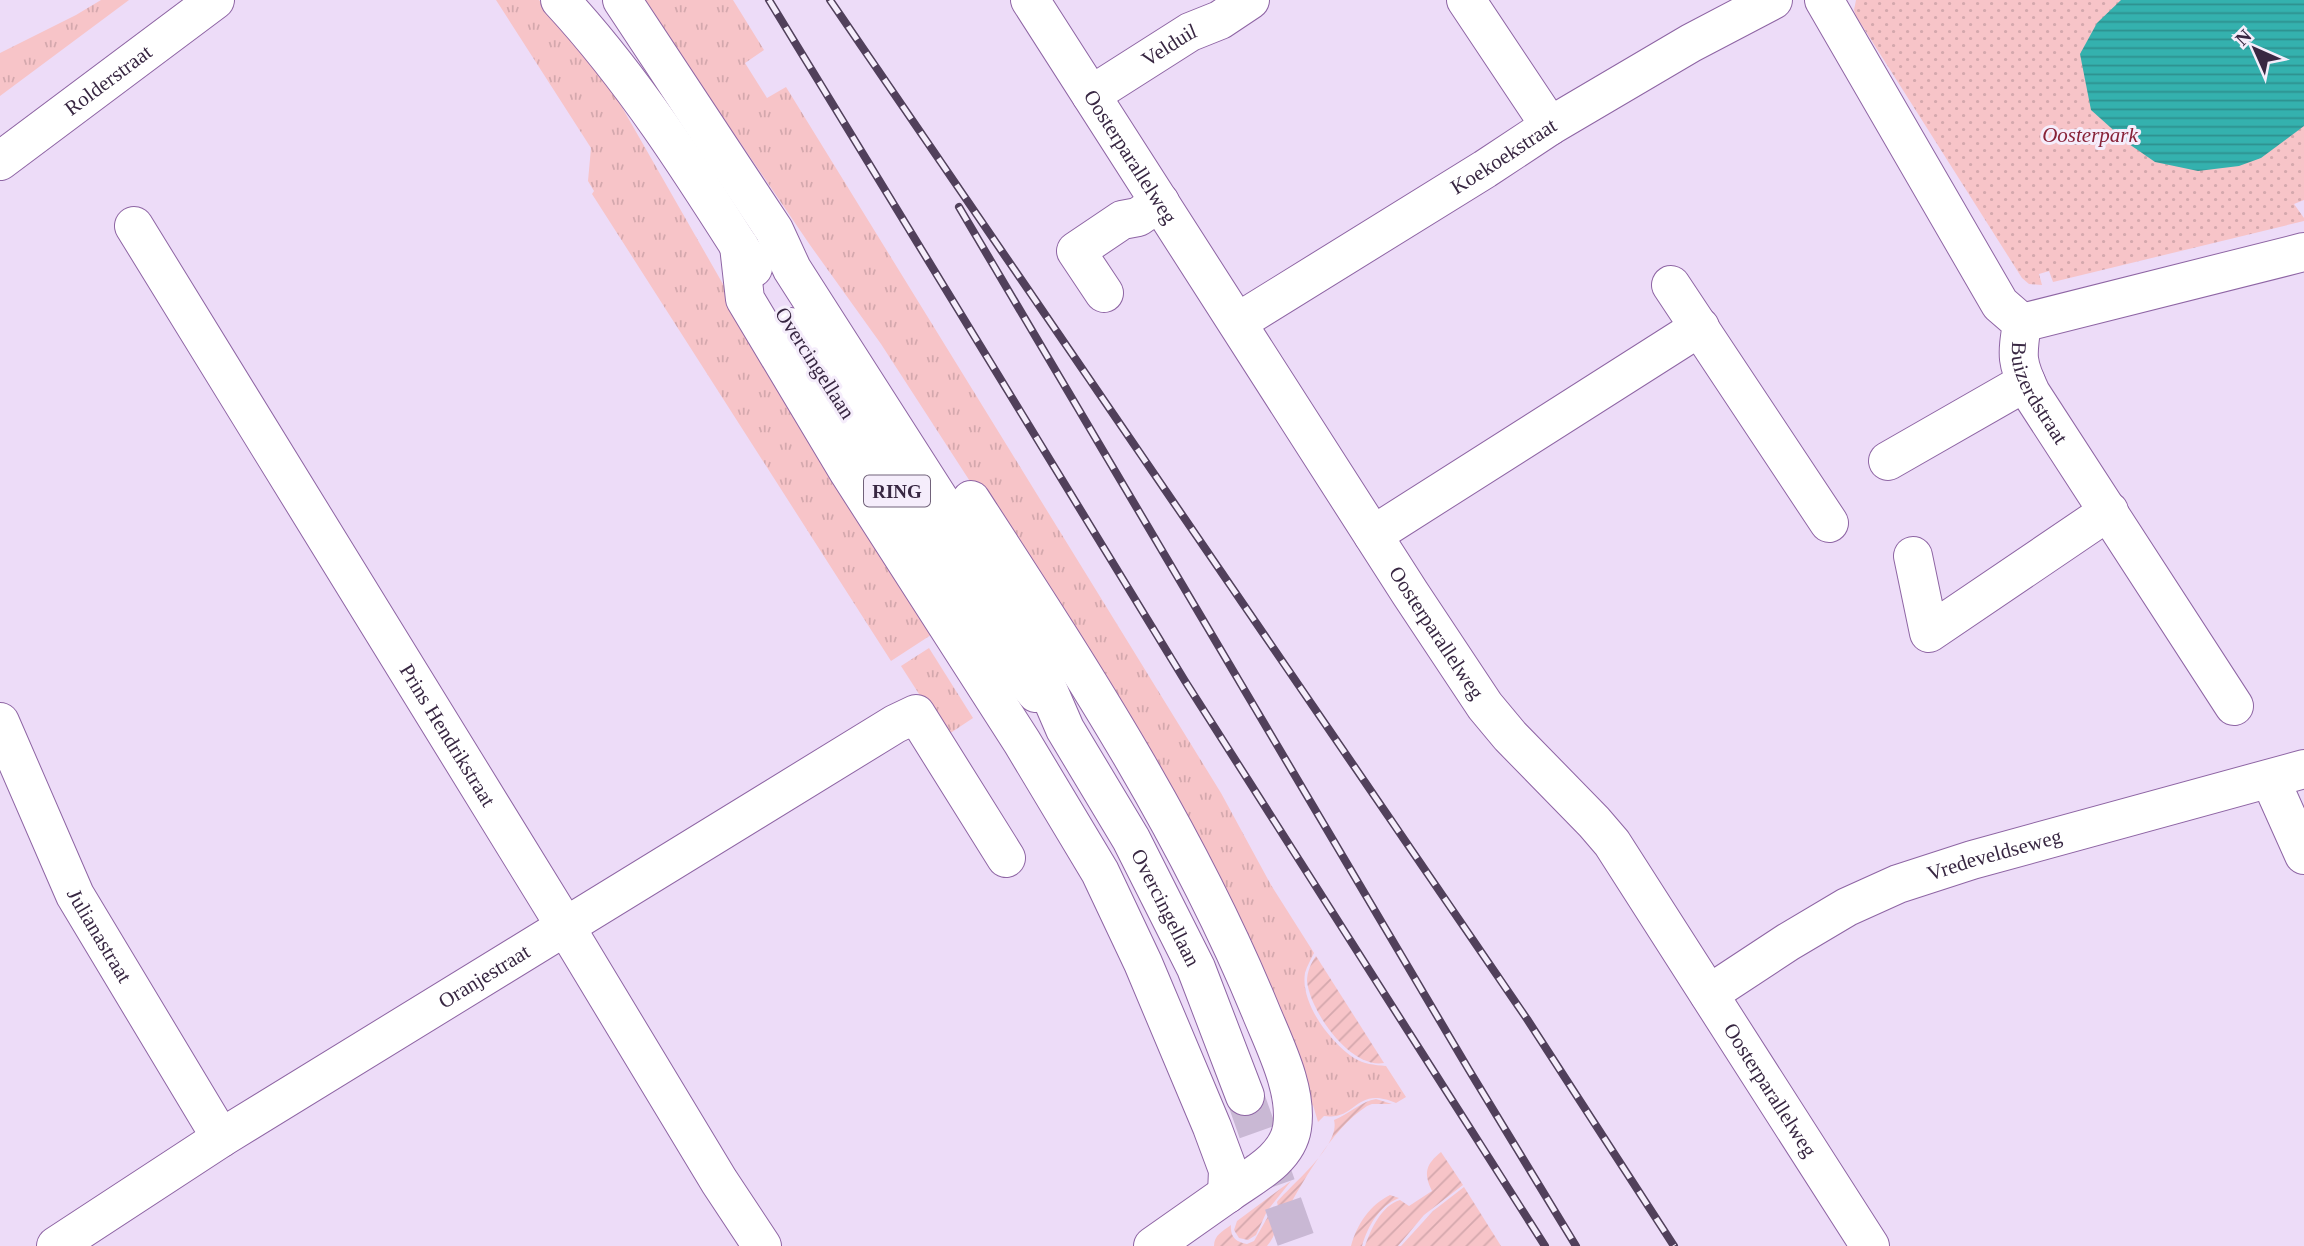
<svg xmlns="http://www.w3.org/2000/svg" width="2304" height="1246" viewBox="0 0 2304 1246" font-family="'Times New Roman',serif">
	<defs>
		<pattern id="grass-tufts" width="24" height="20" patternUnits="userSpaceOnUse" patternTransform="scale(1.75)"><rect width="24" height="20" fill="#f7c4c8"/><path d="M3 7l-1-3M5 7V3M7 7l1-3M15 17l-1-3M17 17v-4M19 17l1-3" fill="none" stroke="#d4a8ad"/></pattern>
		<pattern id="park-dots" width="8" height="8" patternUnits="userSpaceOnUse" patternTransform="scale(1.75)"><rect width="8" height="8" fill="#f7c4c8"/><path d="M2 2h.1M6 6h.1" fill="none" stroke="#d4a8ad" stroke-width="1.8" stroke-linecap="round"/></pattern>
		<pattern id="garden-furrows" width="10" height="10" patternUnits="userSpaceOnUse" patternTransform="scale(1.75)"><rect width="10" height="10" fill="#f7c4c8"/><path d="M-1 1l2-2M0 10L10 0M9 11l2-2" fill="none" stroke="#d4a8ad"/></pattern>
		<pattern id="water-rules" width="6" height="5" patternUnits="userSpaceOnUse" patternTransform="scale(1.75)"><rect width="6" height="5" fill="#34b1ae"/><path d="M0 2.5h6" fill="none" stroke="#2d908f"/></pattern>
	</defs>
	<rect width="100%" height="100%" fill="#eddcf8"/>
	<g fill="url(#grass-tufts)">
		<path d="M101,0h28l-129,96v-43l76,-38z"/>
		<path d="M496,0h43l68,81 225,394 102,158 -43,28 -299,-467 2,-3 -6,-10 3,-33z"/>
		<path d="M643,0h90l31,50 -19,13 22,35 19,-11 435,706 50,92 43,68c-3,6 -7,13 -9,20 -5,30 25,69 49,85 10,6 20,7 32,8l20,31 -10,6c-41,-18 -39,18 -72,13l-6,6 -5,-17 -4,2 -264,-510 -164,-253 -71,-99z"/>
		<path d="M929,648l44,70 -27,18 -45,-70z"/>
	</g>
	<path fill="url(#park-dots)" d="M1856,0h448v200l-10,4 10,14v3l-251,61 -4,-11 -10,3 3,11 -13,-1 -7,-6 -166,-262 -2,-6z"/>
	<g fill="url(#garden-furrows)">
		<path d="M1316,956l68,107c-34,6 -74,-52 -77,-82 0,-9 4,-18 9,-25z"/>
		<path d="M1376,1099l16,5h-20l-5,2c-36,23 -66,79 -86,115l-4,-19c15,-18 64,-57 57,-82 15,-6 28,-19 42,-21z"/>
		<path d="M1441,1152l22,33 -39,30 -26,31h-33c6,-17 16,-40 35,-46l9,6 23,-15c-9,-18 -6,-27 9,-39z"/>
		<path d="M1291,1181l-24,30 -11,24 -8,5 -9,-2 -5,-8 3,-9z"/>
		<path d="M1464,1187l37,59h-100l32,-35z"/>
		<path d="M1390,1195l9,3c-20,8 -31,28 -37,48h-11c6,-22 19,-41 39,-51z"/>
		<path d="M1274,1206c5,14 3,29 -7,40h-53c0,-11 9,-15 17,-21 -1,12 5,17 16,19l7,-3z"/>
	</g>
	<path fill="url(#water-rules)" d="M2121,0h183v126l-43,32 -22,8 -41,5 -43,-9 -26,-18 -38,-34 -11,-56 17,-31z"/>
	<g fill="none" stroke-linecap="round" stroke-linejoin="round">
		<path stroke="#c9b8d4" stroke-width="38" stroke-dasharray="38 19" stroke-linecap="butt" d="M1245,1096l53,150"/>
		<defs>
			<g id="minor">
				<path id="s1" d="M1030,0l380,593 75,113 25,30 84,86 18,21 258,403"/>
				<path d="M1466,0l84,126"/>
				<path id="s2" d="M1824,0l176,304 22,19c-5,33 -6,39 9,70l203,313"/>
				<path id="s3" d="M1091,95l99,-63 30,-12 30,-20"/>
				<path id="s4" d="M134,226l431,700 154,255 43,65"/>
				<path d="M1671,285l158,238"/>
				<path d="M1104,293l-28,-42 46,-31 16,-3 22,-15"/>
				<path id="s5" d="M1238,322l247,-153 65,-43 141,-83 82,-43"/>
				<path d="M2022,323l282,-71"/>
				<path d="M1888,461l138,-79"/>
				<path d="M1373,535l327,-208"/>
				<path d="M1913,556l16,77 180,-122"/>
				<path id="s6" d="M0,722l75,173 146,243"/>
				<path d="M2270,779l34,76"/>
				<path id="s7" d="M1709,994l79,-52 59,-35 51,-23 74,-24 332,-91"/>
				<path id="s8" d="M56,1246l165,-108 674,-414 21,-10 90,144"/>
				<path d="M1153,1246l74,-52"/>
			</g>
			<g id="major">
				<path d="M560,0c75,81 134,175 193,268"/>
				<path id="s9" d="M622,0l152,230 18,39 229,358 44,102 66,110 65,129 49,128"/>
				<path id="s10" d="M0,161l215,-161"/>
				<path d="M739,246l6,53 103,172 174,271 78,130 43,91 69,164 16,43 -1,24"/>
				<path d="M791,327l204,316 41,50"/>
				<path d="M971,500c107,165 215,329 290,512 14,34 37,79 31,116 -5,32 -42,49 -65,66"/>
			</g>
		</defs>
		<use href="#minor" stroke="#8e65a4" stroke-width="40"/>
		<use href="#major" stroke="#8e65a4" stroke-width="40"/>
		<use href="#minor" stroke="#fff" stroke-width="38"/>
		<use href="#major" stroke="#fff" stroke-width="38"/>
		<defs>
			<g id="rail">
				<path d="M769,0l416,681 360,565"/>
				<path d="M830,0l697,1019 147,227"/>
				<path d="M959,207l510,863 107,176"/>
			</g>
		</defs>
		<use href="#rail" stroke="#51405b" stroke-width="8"/>
		<use href="#rail" stroke="#f5edfb" stroke-width="5" stroke-dasharray="16" stroke-linecap="butt"/>
	</g>
	<g text-anchor="middle" dominant-baseline="central" stroke-width="6" stroke-linejoin="round" paint-order="stroke">
		<rect fill="#f5edfb" stroke="#71627a" stroke-width="2" x="864" y="475.5" width="66" height="31" rx="5"/>
		<g font-size="19" font-weight="bold" fill="#382742">
			<text x="897" y="491">RING</text>
		</g>
		<g font-size="21" fill="#382742" stroke="#f5edfb">
			<text stroke="none"><textPath href="#s3" startOffset="93">Velduil</textPath></text>
			<text stroke="none"><textPath href="#s10" startOffset="135">Rolderstraat</textPath></text>
			<text stroke="none"><textPath href="#s1" startOffset="186">Oosterparallelweg</textPath></text>
			<text stroke="none"><textPath href="#s5" startOffset="313">Koekoekstraat</textPath></text>
			<text transform="translate(815 363) rotate(57)">Overcingellaan</text>
			<text stroke="none"><textPath href="#s2" startOffset="455">Buizerdstraat</textPath></text>
			<text stroke="none"><textPath href="#s1" startOffset="752">Oosterparallelweg</textPath></text>
			<text stroke="none"><textPath href="#s4" startOffset="598">Prins Hendrikstraat</textPath></text>
			<text stroke="none"><textPath href="#s7" startOffset="320">Vredeveldseweg</textPath></text>
			<text stroke="none"><textPath href="#s9" startOffset="1060">Overcingellaan</textPath></text>
			<text stroke="none"><textPath href="#s6" startOffset="236">Julianastraat</textPath></text>
			<text stroke="none"><textPath href="#s8" startOffset="506">Oranjestraat</textPath></text>
			<text stroke="none"><textPath href="#s1" startOffset="1320">Oosterparallelweg</textPath></text>
		</g>
		<g font-size="21" font-style="italic" fill="#882238" stroke="#f5edfb">
			<text x="2090" y="135">Oosterpark</text>
		</g>
	</g>
	<g transform="translate(2255 49) rotate(315)" stroke="#f5edfb" stroke-width="5" paint-order="stroke">
	<path d="M0-5L12 26L0 18L-12 26Z" fill="#382742"/>
	<text y="-10" font-size="19" font-weight="bold" text-anchor="middle" fill="#382742">N</text>
	</g>
</svg>
